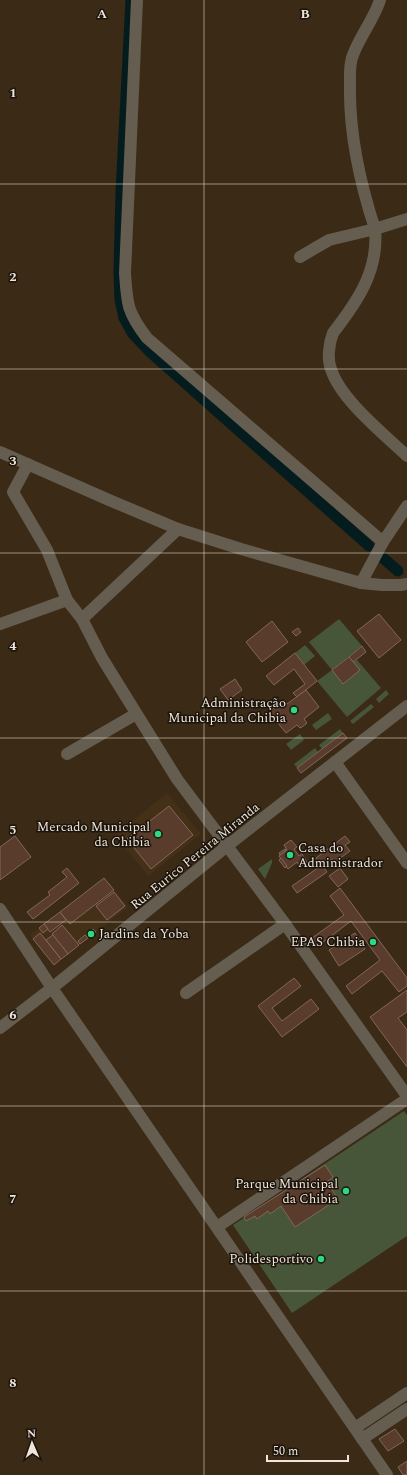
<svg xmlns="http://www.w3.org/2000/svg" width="407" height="1475" viewBox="0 0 407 1475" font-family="Spectral,serif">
	<rect width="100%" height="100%" fill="#3a2a16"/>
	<g fill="#443016">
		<path d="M167,793l34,41 -53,42 -33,-41z"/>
		<path d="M104,878l24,29 -74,58 -24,-30z"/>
	</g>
	<g fill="#475539">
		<path d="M339,619l23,27 -30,24 11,13 17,-13 -7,-8 4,-2 24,28 -34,29 -30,-36 15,-11 -23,-28z"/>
		<path d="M305,645l10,11 -11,9 -9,-12z"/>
		<path d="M386,690l3,4 -10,9 -3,-4z"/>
		<path d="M371,704l3,3 -21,17 -3,-3z"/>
		<path d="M328,713l4,6 -16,11 -4,-5z"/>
		<path d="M340,729l3,4 -21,16 -3,-4z"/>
		<path d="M300,734l4,6 -13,10 -5,-6z"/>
		<path d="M315,748l3,4 -21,16 -3,-4z"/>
		<path d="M272,859v4l-7,16 -7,-10z"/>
		<path d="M404,1111l3,4v121l-115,77 -59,-88z"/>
	</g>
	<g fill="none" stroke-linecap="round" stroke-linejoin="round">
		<g stroke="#041c1e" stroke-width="11">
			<path d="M131,0l-10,192 -2,80 1,28 4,18 9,16 17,18 219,194"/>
			<path d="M383,558l15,13"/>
		</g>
	</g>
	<g fill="#5a3c2c" stroke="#82675a">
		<path d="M379,614l22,26 -22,18 -22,-27z"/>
		<path d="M272,621l16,21 -26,20 -16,-20z"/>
		<path d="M298,628l3,4 -5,4 -4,-4z"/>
		<path d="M362,646l4,6 -13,10 -4,-5z"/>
		<path d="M295,653l22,28 -20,16 -4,-4 12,-9 -11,-15 -20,16 -8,-9z"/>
		<path d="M349,657l11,13 -17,14 -11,-14z"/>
		<path d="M235,679l7,11 -14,10 -8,-11z"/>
		<path d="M306,690l13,17 -15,12 3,4 -5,4 -2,1 -3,-3 -11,8 -17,-21 15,-12 3,4z"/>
		<path d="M343,733l4,5 -46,35 -4,-5z"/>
		<path d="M169,806l24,29 -42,34 -24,-30z"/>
		<path d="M15,836l16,21 -31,23v-33z"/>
		<path d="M345,836l5,6 -5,3 5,6 -15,11 -3,-3 -9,7 -7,-8z"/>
		<path d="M291,840l6,7 -3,2 5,7 3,-2 5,8 -7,5 -3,-5 -9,7 -9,-13 8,-6 -3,-5z"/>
		<path d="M285,849l1,1 -6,5 -1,-2z"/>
		<path d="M281,858l6,8 -2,2 -6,-8z"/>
		<path d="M322,865l5,7 -30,21 -5,-7z"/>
		<path d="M67,868l12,15 -46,36 -6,-7 23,-17 -2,-3 19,-15 -5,-5z"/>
		<path d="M340,868l8,11 -10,8 -9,-11z"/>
		<path d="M104,878l10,12 -44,34 -10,-12z"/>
		<path d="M340,888l67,90v8l-8,6 -17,-21 -30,23 -6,-8 34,-26 -29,-39 -33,25 -6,-8 32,-23 -14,-19z"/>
		<path d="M114,892l11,14 -18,14 -11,-14z"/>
		<path d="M60,912l6,8 -16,12 -6,-8z"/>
		<path d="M44,924l4,5 -5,4 -4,-5z"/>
		<path d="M62,925l17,20 -11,9 -16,-20z"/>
		<path d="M93,929l3,3 -7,6 -3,-4z"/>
		<path d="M40,933l21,26 -7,6 -21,-26z"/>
		<path d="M355,933l10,16 -26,17 -10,-16z"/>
		<path d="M53,935l15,19 -7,5 -15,-19z"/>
		<path d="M85,935l3,3 -8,6 -2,-3z"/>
		<path d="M294,978l7,8 -29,22 10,13 29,-22 8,10 -37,28 -24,-31z"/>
		<path d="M407,990v22l-9,6 9,12v37l-37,-50z"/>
		<path d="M325,1165l8,12 -6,5 11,17 -43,28 -14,-21 -11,8 -2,-3 -11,8 -2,-3 -9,5 -2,-4z"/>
		<path d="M395,1429l9,12 -16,10 -9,-12z"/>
		<path d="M407,1461v14h-4l-5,-8z"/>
	</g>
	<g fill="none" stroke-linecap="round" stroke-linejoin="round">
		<g stroke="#655e50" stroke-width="12">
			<path d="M137,0l-12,273c2,31 2,39 22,65l236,204"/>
			<path d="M380,0c-6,19 -20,36 -27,55 -4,9 -3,20 -3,30 -1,49 10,98 25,144l32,-10"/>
			<path d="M300,257l29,-17 46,-11c4,42 -18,73 -42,104 -4,10 -6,26 -2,36 9,30 53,65 76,87"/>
			<path d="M0,452l109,48 69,29 63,20 120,34 21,2h19l6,-1"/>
			<path d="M28,464l-15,28 34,58 20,50 15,19 20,39 75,121 106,142 124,175"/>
			<path d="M361,583l22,-41 24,-36"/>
			<path d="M82,619l96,-90"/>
			<path d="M0,624l67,-24"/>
			<path d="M67,754l69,-40"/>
			<path d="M335,762l72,101"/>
			<path d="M0,909l52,79 335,487"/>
			<path d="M186,993l99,-69"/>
			<path d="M0,1028l52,-40 175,-142 180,-140"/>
			<path d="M217,1227l190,-128"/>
			<path d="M355,1428l52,-35"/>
			<path d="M362,1439l45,-30"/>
		</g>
	</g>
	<path fill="none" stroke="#efe5d8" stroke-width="1" stroke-opacity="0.55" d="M204,0v1475M0,184h407M0,369h407M0,553h407M0,738h407M0,922h407M0,1106h407M0,1291h407"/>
	<g fill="#2dd883" stroke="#1b140c" stroke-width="1.5">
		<circle cx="294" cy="710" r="4"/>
		<circle cx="158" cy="834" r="4"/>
		<circle cx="290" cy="855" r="4"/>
		<circle cx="91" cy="934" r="4"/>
		<circle cx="373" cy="942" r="4"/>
		<circle cx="346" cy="1191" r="4"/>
		<circle cx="321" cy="1259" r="4"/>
	</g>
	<g text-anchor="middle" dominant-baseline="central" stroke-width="3" stroke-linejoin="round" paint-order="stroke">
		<g font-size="13" fill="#efe5d8" stroke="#1b140c" text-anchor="end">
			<text x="286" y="703">Administração<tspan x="286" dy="15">Municipal da Chibia</tspan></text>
			<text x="150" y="827">Mercado Municipal<tspan x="150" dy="15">da Chibia</tspan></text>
			<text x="298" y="848" text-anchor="start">Casa do<tspan x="298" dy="15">Administrador</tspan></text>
			<text x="99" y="934" text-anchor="start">Jardins da Yoba</text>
			<text x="365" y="942">EPAS Chibia</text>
			<text x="338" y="1184">Parque Municipal<tspan x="338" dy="15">da Chibia</tspan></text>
			<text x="313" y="1259">Polidesportivo</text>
		</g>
		<g font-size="13" fill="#efe5d8" stroke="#1b140c">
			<text transform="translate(195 856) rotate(-39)">Rua Eurico Pereira Miranda</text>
		</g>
	</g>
	<g font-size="13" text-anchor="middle" font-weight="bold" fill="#efe5d8" stroke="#1b140c" stroke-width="3" stroke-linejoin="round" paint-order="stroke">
		<text x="102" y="18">A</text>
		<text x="305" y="18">B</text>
		<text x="13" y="97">1</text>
		<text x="13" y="281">2</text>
		<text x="13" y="465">3</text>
		<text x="13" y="650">4</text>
		<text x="13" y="834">5</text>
		<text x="13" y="1019">6</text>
		<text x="13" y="1203">7</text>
		<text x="13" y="1387">8</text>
	</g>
	<g transform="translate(32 1443) rotate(358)" stroke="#1b140c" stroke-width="3" paint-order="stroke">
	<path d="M0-3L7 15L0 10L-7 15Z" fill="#efe5d8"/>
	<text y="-6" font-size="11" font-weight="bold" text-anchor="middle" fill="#efe5d8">N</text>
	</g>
	<path d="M267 1455v6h81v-6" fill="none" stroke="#efe5d8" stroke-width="2"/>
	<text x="273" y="1455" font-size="12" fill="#efe5d8" stroke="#1b140c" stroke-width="3" paint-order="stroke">50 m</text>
</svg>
